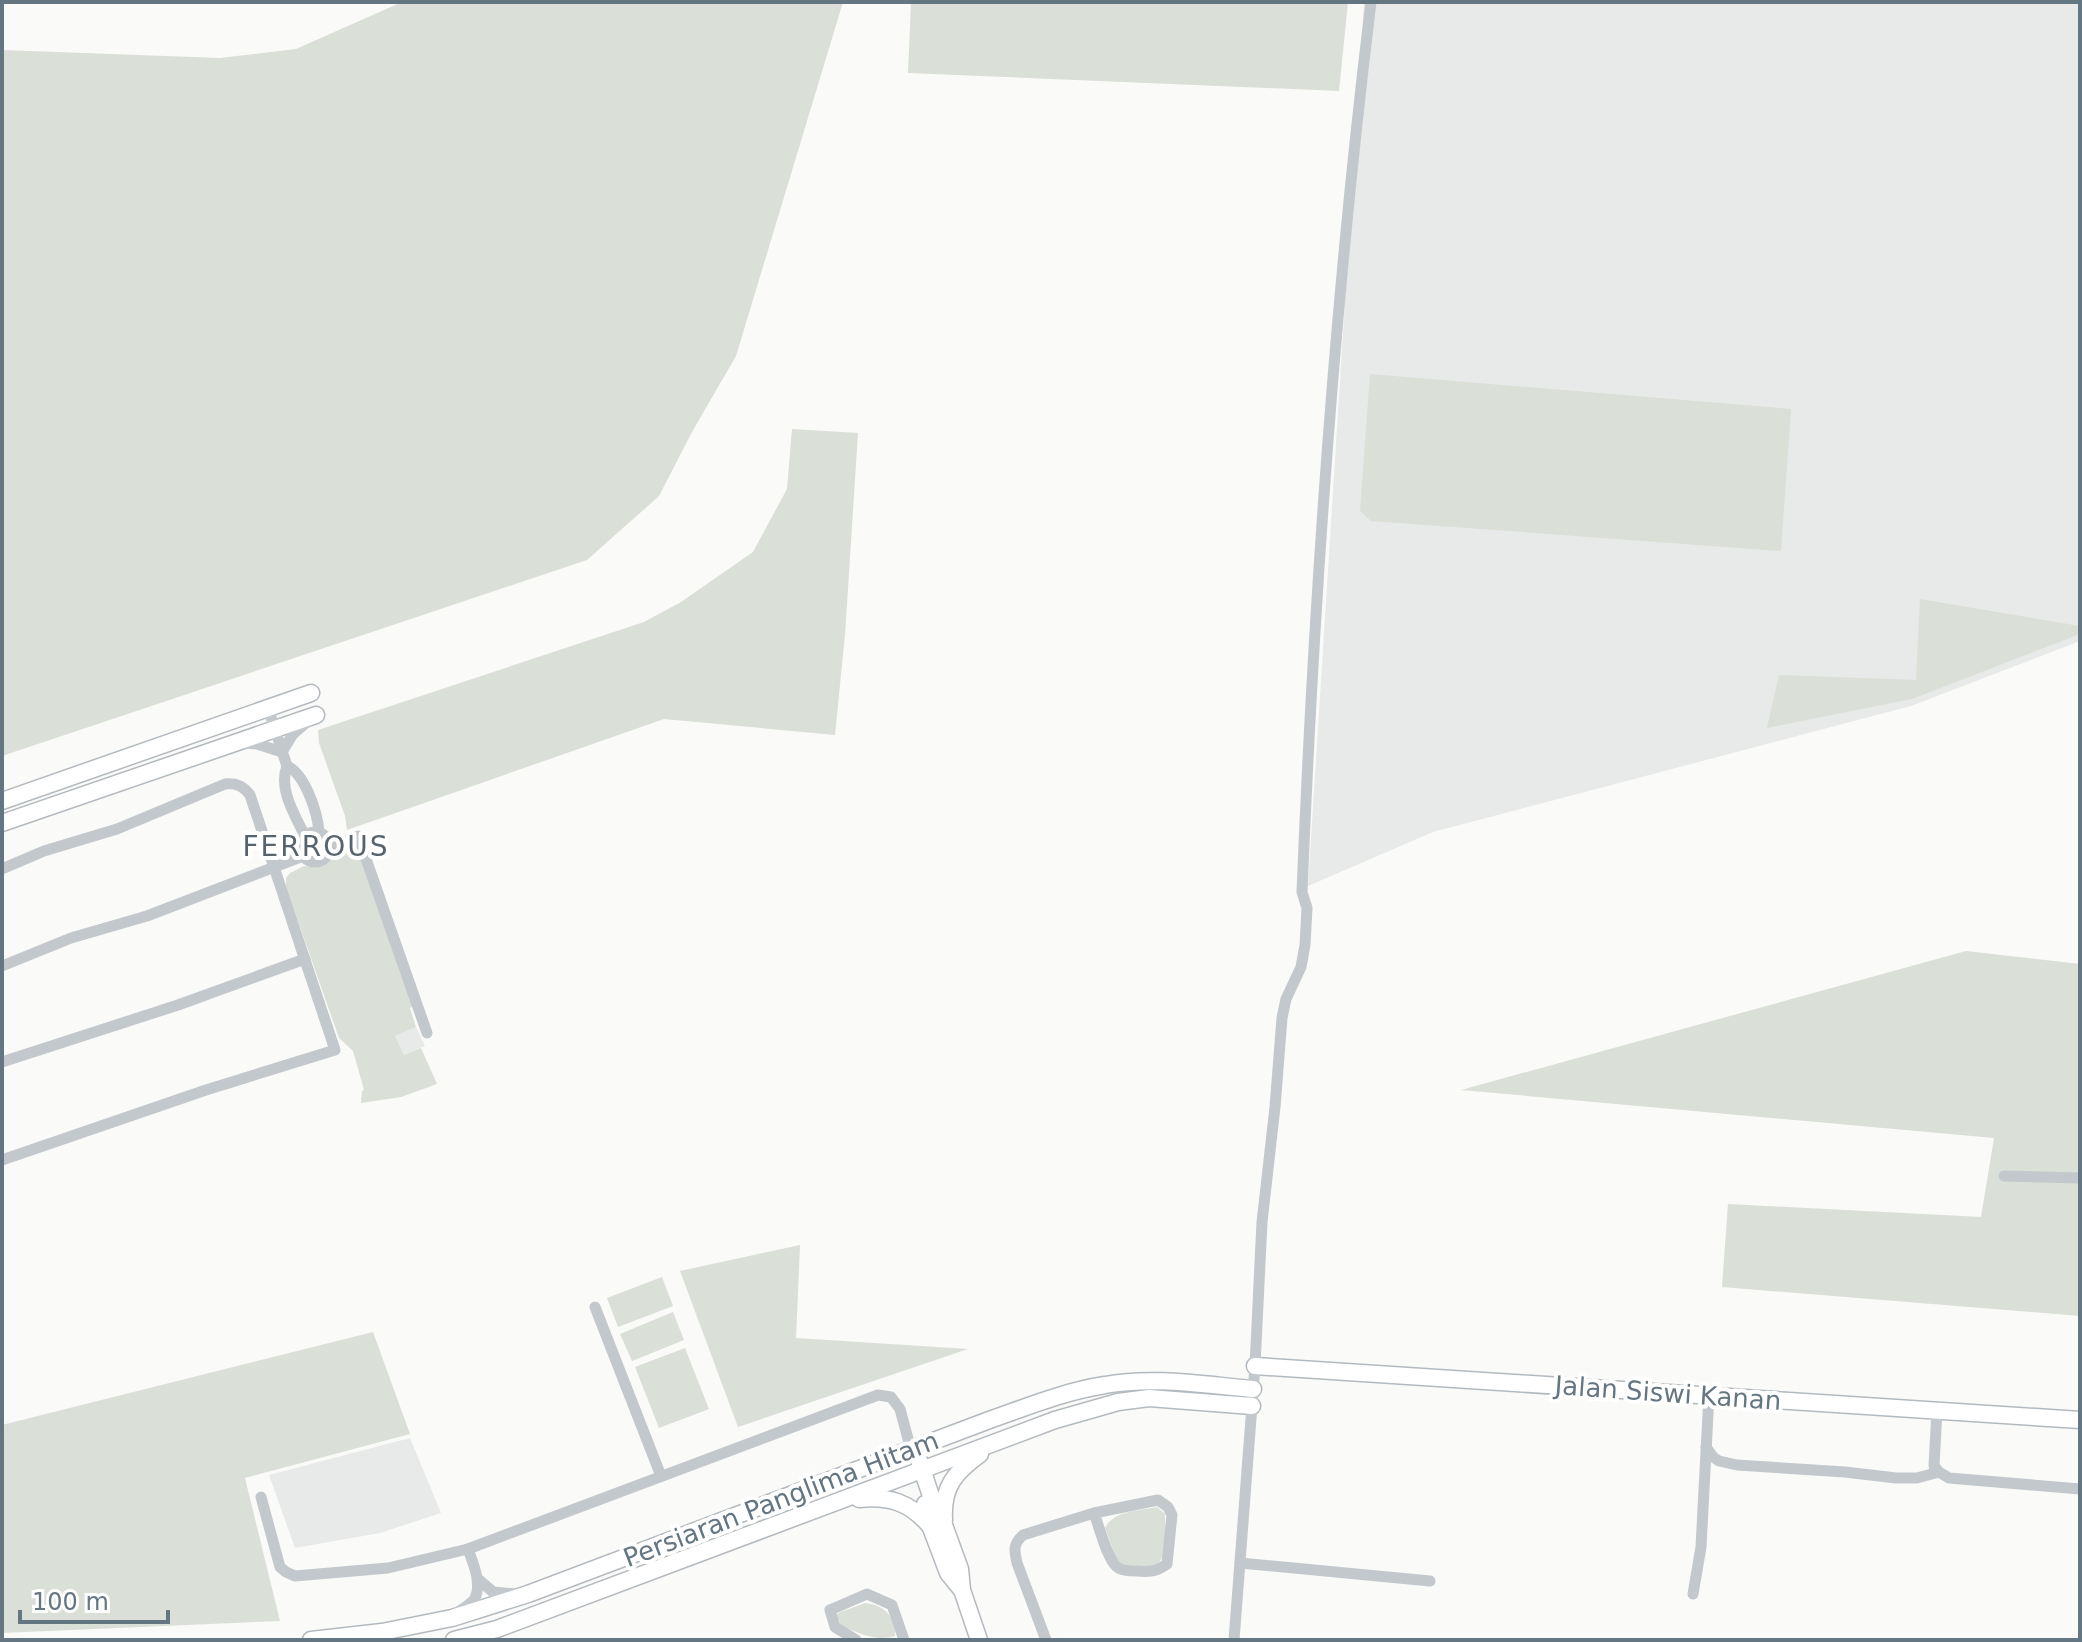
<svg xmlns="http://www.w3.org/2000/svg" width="2082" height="1642" viewBox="0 0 2082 1642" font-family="'DejaVu Sans',sans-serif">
	<rect width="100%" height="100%" fill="#fafaf8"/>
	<g fill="#e8e9e9">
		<path d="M1364,2h716v639l-169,65 -478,126 -125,54z"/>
		<path d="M416,1027l9,19 -21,9 -9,-19z"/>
		<path d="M410,1438l31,75 -61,20 -85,15 -26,-73z"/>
	</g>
	<g fill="#dadfd7">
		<path d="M402,2h441l-107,354 -44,76 -33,64 -72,64 -585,196v-706l218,8 76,-9z"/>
		<path d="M911,2h437l-9,89 -431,-18z"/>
		<path d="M1370,374l421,35 -10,142 -410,-30 -11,-10z"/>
		<path d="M792,429l66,4 -13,202 -10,100 -171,-16 -317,111 -2,-14 -26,-73 -1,-13 326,-108 37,-20 72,-50 34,-63z"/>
		<path d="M1920,599l160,27v8l-168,65 -145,29 12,-53 137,5z"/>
		<path d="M345,853h11l5,4 52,149 -3,2 6,19 -21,9 9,19 17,-7 16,36 -36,13 -40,6 1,-12 2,-1 -11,-39 -14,-13 -53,-151v-9l4,-5 14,-7 14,1 11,-5 5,-6z"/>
		<path d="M1966,951l114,13v352l-358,-29 6,-83 253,13 13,-79 -533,-48z"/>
		<path d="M800,1245l-4,93 172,11 -230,78 -58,-156z"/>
		<path d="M662,1277l11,29 -55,21 -11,-29z"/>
		<path d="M673,1312l11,28 -52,21 -12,-27z"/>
		<path d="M373,1332l37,102 -165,44 35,143 -278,12v-208z"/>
		<path d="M685,1348l24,61 -50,19 -24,-61z"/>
		<path d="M1157,1507l8,7c0,12 4,49 -12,52 -9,2 -22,-1 -32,-2l-4,-3 -12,-33c9,-18 34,-17 52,-21z"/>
		<path d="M865,1603c19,2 30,13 30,33 -18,6 -38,-3 -54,-11l-4,-9 1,-3z"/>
	</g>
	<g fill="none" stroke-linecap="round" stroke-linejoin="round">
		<defs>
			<g id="secondary">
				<path d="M2,801l309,-108"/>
				<path d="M2,823l314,-108"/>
				<path d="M1255,1366l825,54"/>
				<path d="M919,1460l18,54 7,11 16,44 2,21 17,50"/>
				<path d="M859,1499c30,-3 51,3 71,27"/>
				<path d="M925,1504l6,24 17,45 13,16"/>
				<path d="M944,1520c-2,-33 11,-48 36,-66"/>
				<path d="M311,1640l71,-8 70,-14 76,-24 464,-175c37,-13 74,-28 113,-34 48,-9 100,0 148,4"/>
				<path d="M454,1640l43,-11 558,-209 63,-18 31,-4 103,8"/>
			</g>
		</defs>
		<use href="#secondary" stroke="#b3babf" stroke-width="19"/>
		<g stroke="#c3c8cc" stroke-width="11">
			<path d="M268,708l19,58c-9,23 8,49 18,70"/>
			<path d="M243,743l14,1 25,8 11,-18 16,-14"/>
			<path d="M287,766c18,8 31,47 32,67"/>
			<circle cx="315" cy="847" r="15"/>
			<path d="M331,848l27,-12 69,197"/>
			<path d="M2,869l42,-18 73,-22 108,-45c12,-1 18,2 25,11l85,255 -129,40 -204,70"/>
			<path d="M2,966l69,-28 76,-22 156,-60"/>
			<path d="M2,1062l176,-57 127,-46"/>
			<path d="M2004,1176l76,2"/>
			<path d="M595,1307l66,169"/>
			<path d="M1937,1410l-3,56 5,6 10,6 131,11"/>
			<path d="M1706,1447l7,10 6,4 18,4 108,7 51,6h21l22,-6"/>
			<path d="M261,1497l19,70 6,5 9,4 93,-8 80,-19 410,-154 13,2 9,12 11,41"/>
			<path d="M1240,1563l190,18"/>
			<path d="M478,1579l15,13 23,2"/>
			<path d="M1693,1594l8,-47 8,-152"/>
			<path d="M458,1612c5,-3 12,-8 16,-12 9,-15 -1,-37 -6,-51"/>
			<path d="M856,1640l-21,-13 -5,-17 37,-16 25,11 12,35"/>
			<path d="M1046,1640l-29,-77c-3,-13 -4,-19 6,-28l71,-22 64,-13 10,7 4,8 -5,49c-11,8 -18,8 -31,7 -6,0 -14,0 -19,-4 -10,-8 -18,-41 -23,-54"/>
			<path d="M1234,1640l21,-274 7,-144 13,-115 7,-89 4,-19 15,-32 4,-22 2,-37 -5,-16c12,-297 33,-595 69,-890"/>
		</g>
		<use href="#secondary" stroke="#fff" stroke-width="16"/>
	</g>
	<g text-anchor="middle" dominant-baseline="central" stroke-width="8" stroke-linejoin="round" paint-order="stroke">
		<g font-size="26" fill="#657683" stroke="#fff">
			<text transform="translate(1668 1393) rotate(4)">Jalan Siswi Kanan</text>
			<text transform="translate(781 1499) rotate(-21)">Persiaran Panglima Hitam</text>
		</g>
		<g font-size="28" letter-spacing="2" fill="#57646e" stroke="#fff">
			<text x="316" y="846">FERROUS</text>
		</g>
	</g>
	<rect width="2082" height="1642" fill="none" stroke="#657683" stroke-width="8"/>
	<path d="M20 1610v12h148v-12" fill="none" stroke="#657683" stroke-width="4"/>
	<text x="32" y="1610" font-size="24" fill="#657683" stroke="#ffffff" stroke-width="6" paint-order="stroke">100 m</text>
</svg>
